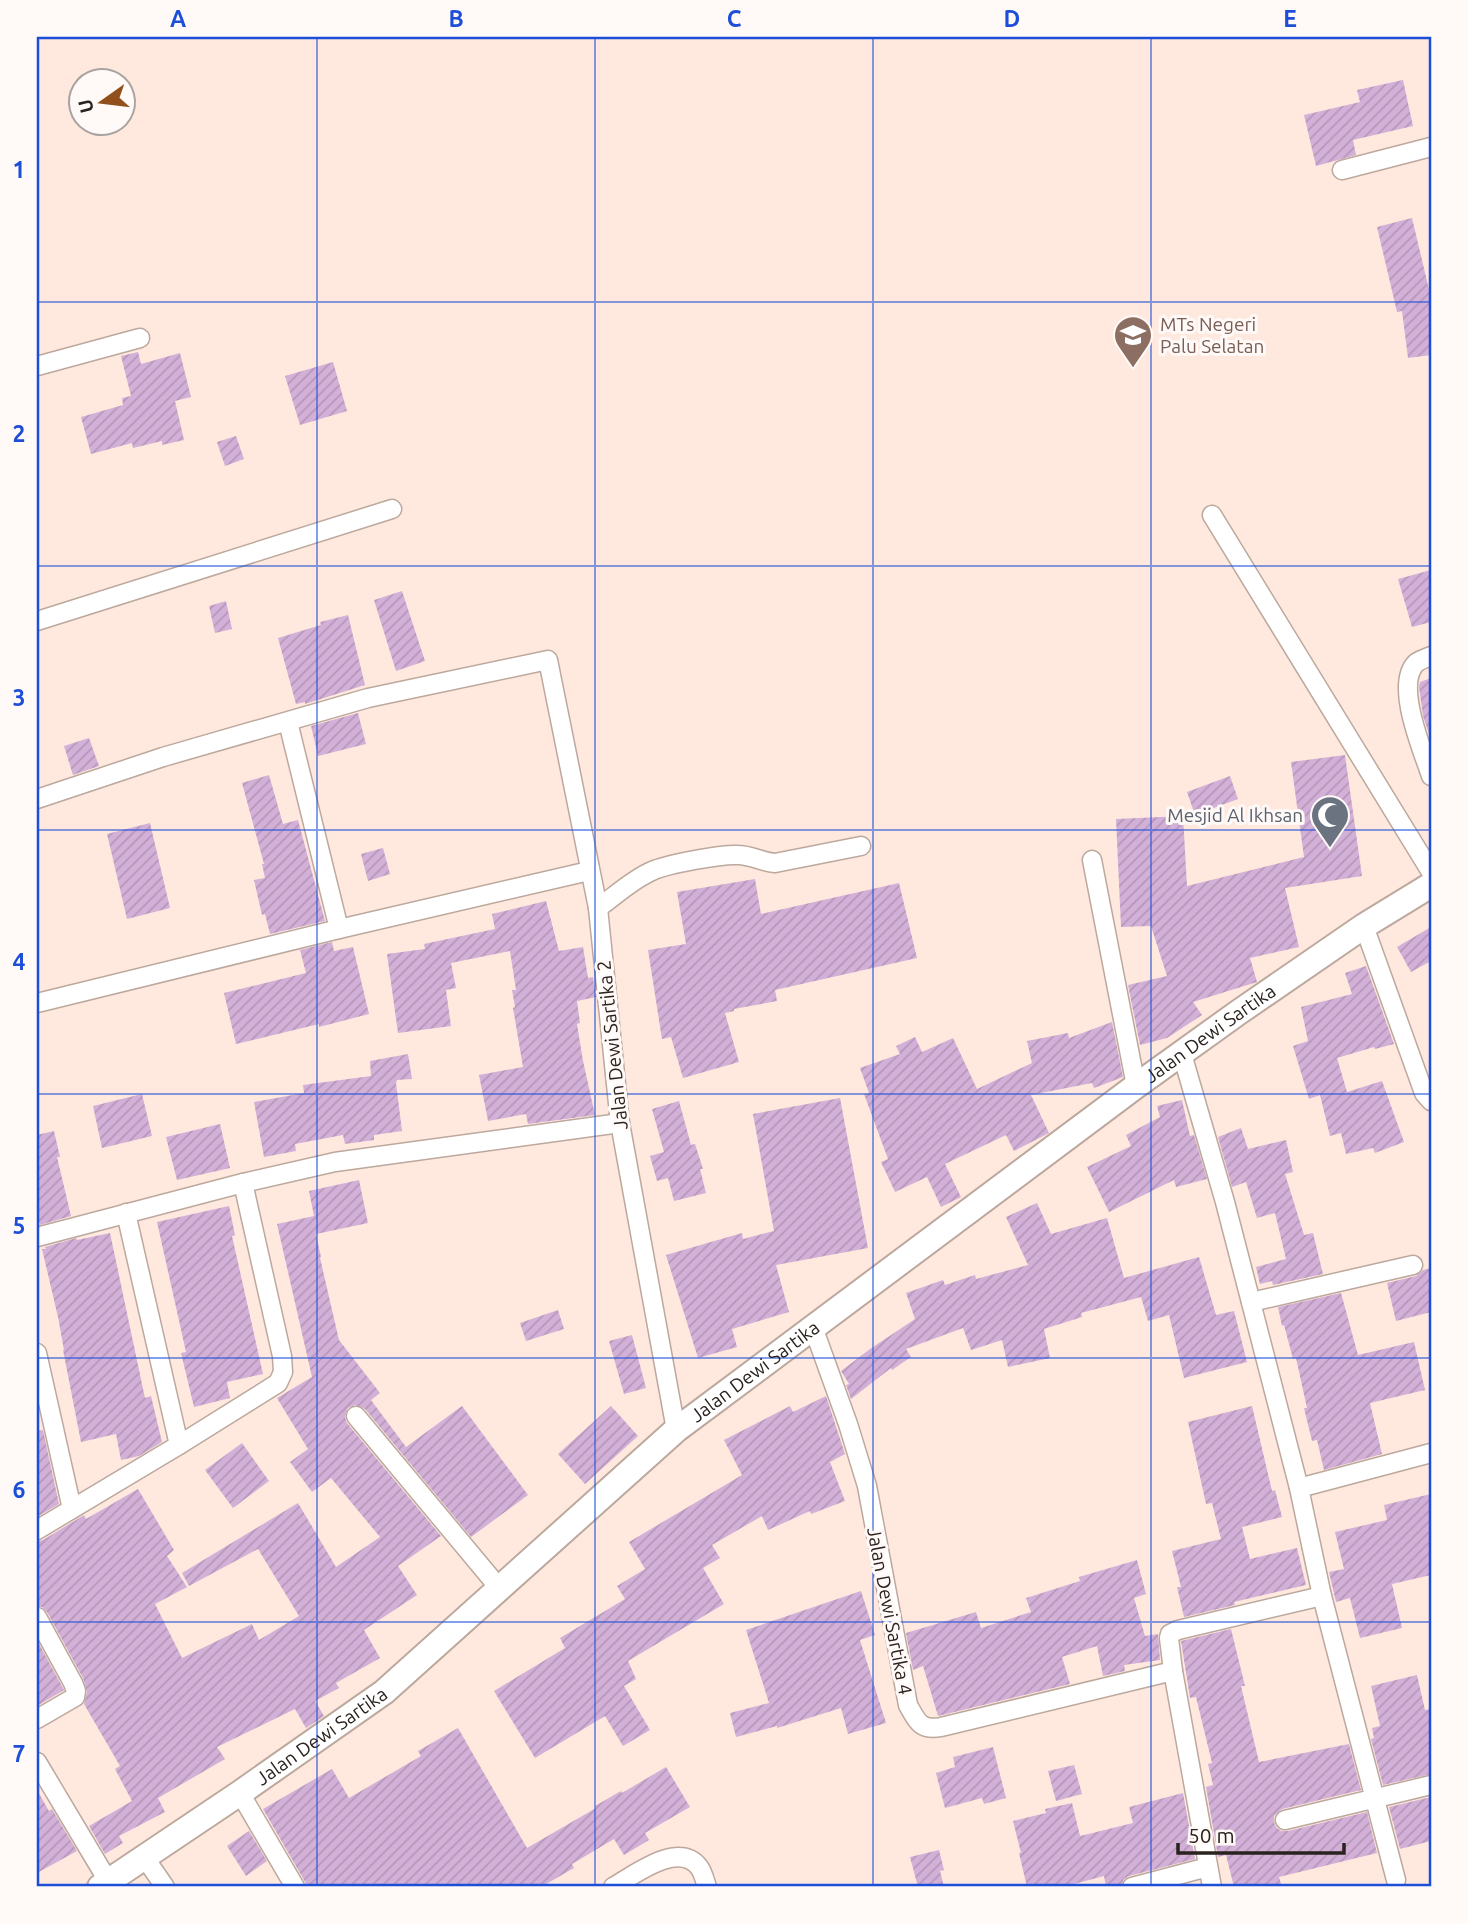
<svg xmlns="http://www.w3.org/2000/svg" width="1468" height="1924" viewBox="0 0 1468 1924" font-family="Ubuntu,sans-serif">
	<defs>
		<pattern id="building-hatch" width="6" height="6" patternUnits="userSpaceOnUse" patternTransform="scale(1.75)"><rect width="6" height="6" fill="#d3b0d8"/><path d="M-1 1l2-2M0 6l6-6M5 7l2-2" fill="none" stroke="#b597b9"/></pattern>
	</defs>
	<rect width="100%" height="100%" fill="#ffe9de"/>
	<g fill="url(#building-hatch)">
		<path d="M1403,80l10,46 -60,14 3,15 -40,11 -12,-51 56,-13 -3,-12z"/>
		<path d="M1412,218l19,80v57l-23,3 -6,-47 -5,1 -20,-85z"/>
		<path d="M138,352l3,12 39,-11 11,44 -16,4 9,39 -22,5v-4l-29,7 -1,-5 -41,11 -10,-37 42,-12 -1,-7 9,-2 -10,-40z"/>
		<path d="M333,362l14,49 -47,14 -15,-49z"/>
		<path d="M236,436l8,23 -19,7 -8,-24z"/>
		<path d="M1431,570v52l-19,5 -14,-48z"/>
		<path d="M402,591l23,70 -29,10 -22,-71z"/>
		<path d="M226,601l6,28 -17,4 -6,-27z"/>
		<path d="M348,615l17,70 -60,19v-2l-9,2 -18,-66 43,-13 -1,-3z"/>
		<path d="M1431,678v59h-1l-7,-21 -4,-29 1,-5z"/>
		<path d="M358,713l8,31 -48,12 -7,-30z"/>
		<path d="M89,738l10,28 -26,9 -9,-29z"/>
		<path d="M1345,755l17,121 -77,12 14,59 -49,11 7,24 -64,20 9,13 -35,23 -27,7 -12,-60 39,-9 -16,-50 -30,1 -5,-108 67,-3 4,70 117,-29 -13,-95z"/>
		<path d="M269,775l14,49 15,-4 27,101 -55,13 -5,-20 -3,1 -8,-35 11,-2 -3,-14h2l-22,-81z"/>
		<path d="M1230,776l8,23 -43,16 -8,-23z"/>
		<path d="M150,823l20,85 -43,11 -20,-85z"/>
		<path d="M383,848l7,26 -22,7 -7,-27z"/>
		<path d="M755,879l6,35 138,-31 18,75 -142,32 2,11 -43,8v2l-9,2 14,49 -56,16 -12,-41 -9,2 -14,-89 38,-6 -9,-52z"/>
		<path d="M546,901l13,50 24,-4 5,31 5,-1 3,20 -19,4 3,22 -3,1 6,37 12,54 -67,9 -2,-10 -38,7 -9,-46 44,-8 -10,-59 2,-1 -3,-17h4l-6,-39 -59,12 5,25 -10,2 5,36 -53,7 -11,-79 38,-5 -1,-5 71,-15 -3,-15z"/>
		<path d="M1431,927v34l-20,11 -14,-25z"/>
		<path d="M332,942l2,9 19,-4 16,67 -50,13v-3l-83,20 -12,-51 82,-20 -6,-23z"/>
		<path d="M1366,966l28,78 -19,5 -1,-2 -37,11 10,34 35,-11 22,61 -29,11 -2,-5 -27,6 -5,-21 -11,3 -10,-41 -11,4 -16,-53 15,-5 -7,-34 51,-13 -7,-21z"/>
		<path d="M1112,1022l11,55 -29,11 -2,-5 -61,12 18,38 -35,18 -8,-16 -61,29 16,33 -20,10 -14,-30 -32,15 -14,-30 7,-3 -24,-65 5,-1 -9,-25 40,-14 -4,-8 19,-9 7,15 31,-14 24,51 55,-26 -5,-22 41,-8 1,5z"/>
		<path d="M408,1054l4,25 -15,1 -1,3 6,48 -28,4v5l-29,4 -2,-9 -48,9 1,7 -32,6 -10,-55 50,-9 -1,-8 68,-9 -1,-15z"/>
		<path d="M142,1094l10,42 -50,12 -9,-42z"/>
		<path d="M840,1098l28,150 -92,17 13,47 -57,17 5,18 -39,11 -32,-103 76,-22 1,6 31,-8 -21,-117z"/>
		<path d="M1182,1100l8,36 4,-1 13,44 -31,8 -2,-7 -65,32 -22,-45 44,-21 -5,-11 34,-18 -3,-11z"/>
		<path d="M679,1101l12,44 4,-1 8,25h-3l6,24 -32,8 -6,-23 -11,3 -7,-25 14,-4 -12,-43z"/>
		<path d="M220,1124l10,44 -53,12 -11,-43z"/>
		<path d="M1241,1128l7,21 38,-9 7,32 -8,2 19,61 9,-2 10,41 -50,11 -1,-4 -12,3 -4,-17 30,-8 -11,-46 -18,5 -11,-36 -14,5 -14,-50z"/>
		<path d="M54,1131l6,26h-3l14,59 -31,9 -3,-12v-78z"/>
		<path d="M359,1180l9,43 -52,11 5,23 -1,1 19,82 41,53 -9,7 35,47 56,-41 66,89 -57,42 -106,-128 -10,-4 -7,3 -3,9 2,6 94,113 -43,30 19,29 -53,35 16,28 -44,25 3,5 -24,13 9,15 -18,12 -11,-19 -78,38 8,12 -67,39 7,14 -46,24 4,7 -18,11 -16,-28 43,-25 -17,-32 5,-3 -36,-62 3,-12 -4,-14 -36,-66 -5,-5 -5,-1v-65l6,-1 41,-25 2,4 52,-30 36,61 -7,6 20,31 -32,17 27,54 70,-34 7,16 40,-24 -41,-67 -69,37 -7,-13 116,-70 38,64 44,-30 -49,-59 -19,14 -22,-30 18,-13 -31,-51 35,-21 -35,-153 37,-8 -5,-25z"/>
		<path d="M1037,1203l14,31 56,-16 17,60 75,-21 17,58 18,-4 13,51 -63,16 -15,-63 -21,6 -7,-24 -60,16 1,4 -38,12 6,29 -42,9 -6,-27 -31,10 -8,-22 -57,21 5,8 -19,13 -1,-2 -40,31 -5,-14 3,-1 -8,-13 29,-22 45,-30 -9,-26 37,-13 2,5 30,-10 1,4 52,-14 -22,-48z"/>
		<path d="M229,1206l6,29 -3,1 31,138 -36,8 3,16 -36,9 -13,-54 5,-1 -29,-130z"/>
		<path d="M110,1233l35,165 6,-2 11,46 -23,14 -18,4 -5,-26 -35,8 -18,-92h1l-6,-33 -16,-68h4l-1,-2 31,-9 1,2z"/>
		<path d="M1431,1268v44l-35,9 -9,-38 29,-7 7,-6z"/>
		<path d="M1341,1293l17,62 56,-13 11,48 -55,13 12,51 -58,16 -7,-30 -5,1 -8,-33h3l-11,-50 -3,1 -9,-34 -2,1 -4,-19z"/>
		<path d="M558,1310l6,19 -38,12 -6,-18z"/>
		<path d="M632,1335l14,53 -22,6 -15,-53z"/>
		<path d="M826,1396l19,58 -15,8 15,39 -34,13 -1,-3 -42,19 -6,-14 -50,29 8,13 -17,10 21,36 -96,57 8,18 -12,7 26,44 -27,16 -18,-30 -70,42 -41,-67 71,-43 -5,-10 65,-39 -8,-13 28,-17 -16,-27 113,-67 -18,-35 66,-34 3,6z"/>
		<path d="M611,1406l27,30 -53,48 -27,-30z"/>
		<path d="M1252,1406l20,85 3,-1 7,27 -40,10 8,32 47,-11 9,37 -72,17 1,3 -51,12 -7,-30h4l-9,-36 49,-12 -9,-36 -6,1 -18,-82z"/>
		<path d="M43,1430l16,74 -22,13v-86z"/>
		<path d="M242,1443l27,38 -36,27 -28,-38z"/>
		<path d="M1431,1494v81l-39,9 10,44 -42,10 -10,-40 -14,4 -7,-30 15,-3 -9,-37 52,-12 -3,-15z"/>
		<path d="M1137,1560l9,34 -12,4 11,38 13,-2 2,26 -36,5 1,6 -22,5 -6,-30 -35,11 8,27 -132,32 -15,-50 -10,4 -7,-37 70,-21 5,16 50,-16 -5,-14 54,-17 -1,-4z"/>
		<path d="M861,1591l14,44 -15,5 26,83 -38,11 -7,-26 -64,20v-2l-41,11 -6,-24 39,-10 -23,-73z"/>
		<path d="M1231,1629l14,57h-4l18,76 90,-18 12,46 -79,19 -8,7v6l2,5 5,4h7l79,-19 10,41 -98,24 3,10h-48l-8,-32 -8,2 -12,-70 7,-2 -5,-21 4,-1 -16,-66 -6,1 -9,-57z"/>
		<path d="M37,1640l27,50 -27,16z"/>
		<path d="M1417,1675l8,35 6,-1v65l-48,11 -12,-46 3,-1 -2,-10 8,-2 -9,-40z"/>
		<path d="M458,1728l69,120 69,-40 -1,-2 26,-15 1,2 44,-26 24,40 -45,26 4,7 -25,15 -10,-16 -42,25 2,4 -33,19h-233l-45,-78 69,-40 17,29 72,-42 -3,-5z"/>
		<path d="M993,1747l13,51 -22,6 -2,-6 -37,10 -9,-35 19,-6 -2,-10z"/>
		<path d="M1074,1765l8,29 -26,7 -8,-30z"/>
		<path d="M37,1790l12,21 3,-2 25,42 -40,22z"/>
		<path d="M1183,1793l12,66 -66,17 -5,3 -3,7 -6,1h-9l-2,-11 -41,11h-36l-8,-34h2l-8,-32 33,-8 -1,-4 27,-6 8,33 53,-13 -4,-16z"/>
		<path d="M1431,1797v44l-31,8 -11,-42z"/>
		<path d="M249,1831l18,30 -21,15 -19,-30z"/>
		<path d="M939,1850l5,20 -4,1 4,16h-26l-8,-30z"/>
	</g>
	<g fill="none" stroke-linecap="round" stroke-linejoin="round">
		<defs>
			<g id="street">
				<path d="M1342,170l89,-23"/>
				<path d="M37,366l103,-28"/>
				<path d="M1212,515l219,357"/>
				<path d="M37,621l355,-112"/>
				<path d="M1431,656c-5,2 -11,4 -15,7 -22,22 7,88 15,113"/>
				<path d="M288,722l51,207"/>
				<path d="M37,799l126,-42 205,-59 180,-38 50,248 22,215 56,307"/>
				<path d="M1092,860l44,226"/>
				<path d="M598,908c17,-12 35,-29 54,-37 15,-7 70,-17 86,-16 13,0 24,7 37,8l86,-17"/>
				<path d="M1364,926l60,167 7,8"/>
				<path d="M37,1003l302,-74 250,-58"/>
				<path d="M1182,1054l43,148 74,286 23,108 74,284"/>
				<path d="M126,1213l53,232"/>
				<path d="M37,1237l206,-54 92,-21 285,-39"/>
				<path d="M1251,1302l162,-37"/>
				<path d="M813,1327l35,97 19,62 41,219c9,16 12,26 33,22l232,-56"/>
				<path d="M37,1353l35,156"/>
				<path d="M356,1416l144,173"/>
				<path d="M1299,1488l132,-35"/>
				<path d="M37,1530l142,-85 99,-62 5,-11 -1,-16 -39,-173"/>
				<path d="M37,1617l36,66 3,8 -1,6 -38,22"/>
				<path d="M37,1762l71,119"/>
				<path d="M240,1793l55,94"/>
				<path d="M1285,1820l146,-35"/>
				<path d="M145,1858l20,29"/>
				<path d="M613,1887c20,-11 65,-47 86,-20 4,5 6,14 8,20"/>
				<path d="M1132,1887l76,-20"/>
				<path d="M1212,1887l-39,-216 -4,-33 1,-4 8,-4 144,-34"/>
			</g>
			<g id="secondary">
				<path id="s1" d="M100,1887l140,-94 144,-101 292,-262 460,-344 103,-74 125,-86 67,-41"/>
			</g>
		</defs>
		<use href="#street" stroke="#bca89d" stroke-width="21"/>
		<use href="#secondary" stroke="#bca89d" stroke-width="28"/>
		<use href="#street" stroke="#fff" stroke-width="18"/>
		<use href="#secondary" stroke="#fff" stroke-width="24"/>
	</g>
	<path fill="none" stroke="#1d4ed8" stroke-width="2" stroke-opacity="0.55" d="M317,37v1850M595,37v1850M873,37v1850M1151,37v1850M37,302h1394M37,566h1394M37,830h1394M37,1094h1394M37,1358h1394M37,1622h1394"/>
	<defs>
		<symbol id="school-pin" viewBox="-11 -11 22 30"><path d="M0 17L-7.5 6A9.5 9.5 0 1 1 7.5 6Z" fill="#8d6e63" stroke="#fffaf8"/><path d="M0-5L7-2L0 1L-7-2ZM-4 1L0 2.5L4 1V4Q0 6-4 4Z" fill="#fff"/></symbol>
		<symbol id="mosque-pin" viewBox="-11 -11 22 30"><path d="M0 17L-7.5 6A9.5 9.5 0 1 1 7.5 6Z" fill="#6b7280" stroke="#fffaf8"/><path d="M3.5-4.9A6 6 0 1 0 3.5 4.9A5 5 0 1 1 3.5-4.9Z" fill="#fff"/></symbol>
	</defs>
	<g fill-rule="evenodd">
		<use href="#school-pin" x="1111" y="313" width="44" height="60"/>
		<use href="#mosque-pin" x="1308" y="793" width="44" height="60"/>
	</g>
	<g text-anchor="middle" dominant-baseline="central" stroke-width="6" stroke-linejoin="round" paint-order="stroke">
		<g font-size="19" fill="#785e54" stroke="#fffaf8" text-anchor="start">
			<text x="1160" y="324">MTs Negeri<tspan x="1160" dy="22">Palu Selatan</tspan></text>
		</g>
		<g font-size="19" fill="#5b616d" stroke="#fffaf8" text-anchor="end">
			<text x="1303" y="815">Mesjid Al Ikhsan</text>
		</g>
		<g font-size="19" fill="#2a221e" stroke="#fffaf8">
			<text stroke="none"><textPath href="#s1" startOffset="1402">Jalan Dewi Sartika</textPath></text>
			<text transform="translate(612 1045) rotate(-96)">Jalan Dewi Sartika 2</text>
			<text stroke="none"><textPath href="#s1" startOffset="835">Jalan Dewi Sartika</textPath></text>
			<text transform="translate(890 1611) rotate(79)">Jalan Dewi Sartika 4</text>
			<text stroke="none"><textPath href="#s1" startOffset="268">Jalan Dewi Sartika</textPath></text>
		</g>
	</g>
	<rect width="1468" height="1924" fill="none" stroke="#fffaf8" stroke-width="77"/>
	<g transform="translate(102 102) rotate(256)"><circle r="33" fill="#fffaf8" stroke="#aaa4a1" stroke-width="2"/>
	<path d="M0-5L12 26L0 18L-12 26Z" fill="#91501b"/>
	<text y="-10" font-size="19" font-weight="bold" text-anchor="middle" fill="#2a221e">U</text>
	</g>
	<path d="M1178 1843v10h166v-10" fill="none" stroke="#2a221e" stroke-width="3.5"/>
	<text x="1188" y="1843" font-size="21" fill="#2a221e" stroke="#fffaf8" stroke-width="5" paint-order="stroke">50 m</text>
	<rect x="38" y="38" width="1392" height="1847" fill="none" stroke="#1d4ed8" stroke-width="2.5"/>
	<g font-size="23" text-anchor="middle" font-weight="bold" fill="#1d4ed8">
		<text x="178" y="27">A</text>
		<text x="456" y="27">B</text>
		<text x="734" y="27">C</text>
		<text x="1012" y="27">D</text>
		<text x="1290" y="27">E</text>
		<text x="19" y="178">1</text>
		<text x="19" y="442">2</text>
		<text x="19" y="706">3</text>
		<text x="19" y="970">4</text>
		<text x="19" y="1234">5</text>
		<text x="19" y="1498">6</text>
		<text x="19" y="1762">7</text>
	</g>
</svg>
